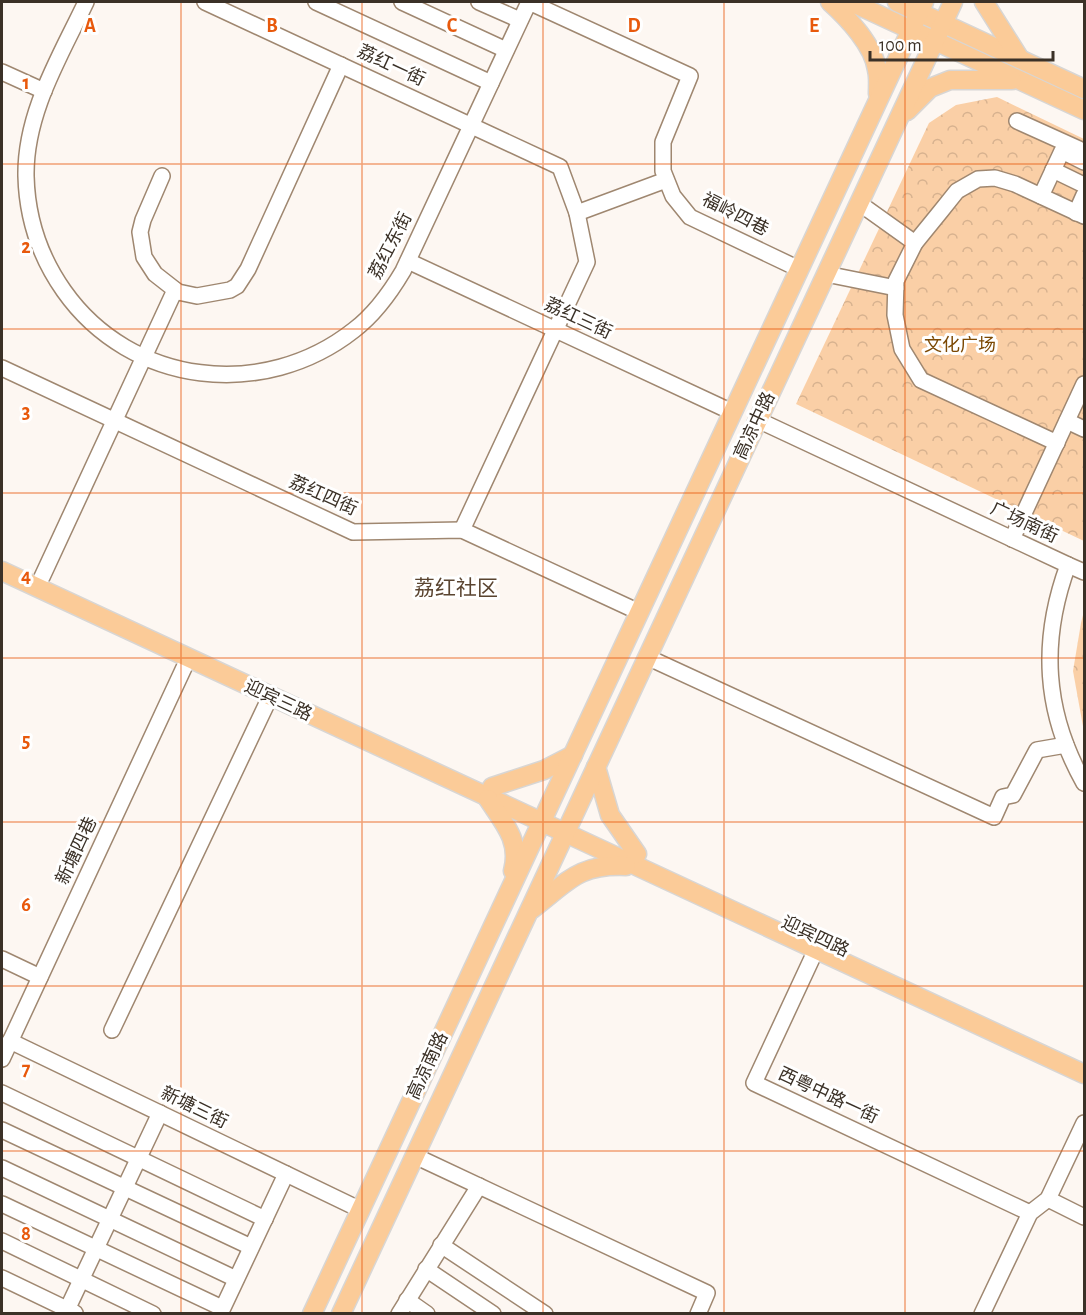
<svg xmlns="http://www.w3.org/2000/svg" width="1086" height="1315" viewBox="0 0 1086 1315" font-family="'Alegreya Sans','Noto Sans SC',sans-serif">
	<defs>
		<pattern id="park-crowns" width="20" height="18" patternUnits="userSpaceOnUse" patternTransform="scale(1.5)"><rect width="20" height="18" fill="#facfa6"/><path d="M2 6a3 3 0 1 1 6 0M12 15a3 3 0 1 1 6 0" fill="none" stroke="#d7b28f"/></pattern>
	</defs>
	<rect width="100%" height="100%" fill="#fdf7f2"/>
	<g fill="url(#park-crowns)">
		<path d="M997,97l87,42v402l-288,-137 133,-281 27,-18z"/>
		<path d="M1084,611v121l-11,-61 8,-48z"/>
	</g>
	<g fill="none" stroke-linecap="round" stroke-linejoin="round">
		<defs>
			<g id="minor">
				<path d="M86,2c-26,55 -61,111 -60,174 1,42 14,81 38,115 67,95 200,110 290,39 21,-16 36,-37 49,-59l126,-269 161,74 -27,66v29l10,25 17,21 109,52"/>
				<path d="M205,2l355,165 17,46 10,49 -125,268"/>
				<path d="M316,2l175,81"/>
				<path d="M402,2l104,48"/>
				<path d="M479,2l41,18"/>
				<path d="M2,72l42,19"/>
				<path d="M1017,121l62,28"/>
				<path d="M1053,170l31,15"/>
				<path d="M162,176l-19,44 -3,12 4,25 11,17 23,18 19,4 33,-6 7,-4 11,-17 93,-204"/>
				<path d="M1041,196l21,-45 22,11"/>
				<path d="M859,203l56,40"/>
				<path d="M577,213l89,-33"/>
				<path d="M1076,213l8,-18"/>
				<path d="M408,261l324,151"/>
				<path d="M826,274l70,14"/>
				<path d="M2,368l351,164 109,-2 177,82"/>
				<path d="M758,420l310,145c-28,76 -24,147 16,218"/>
				<path d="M1067,421l17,8"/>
				<path d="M1057,443l-136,-63 -19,-31 -7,-34 1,-34 19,-38 26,-32 16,-20 21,-12 17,-1 20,6 69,32"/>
				<path d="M1012,539l72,-155"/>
				<path d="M1068,565l16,7"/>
				<path d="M42,577l133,-287"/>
				<path d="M647,657l347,160 9,-20 10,-2 24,-45 29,-5"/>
				<path d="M821,939l-67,144 276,130"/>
				<path d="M2,959l38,18"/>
				<path d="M112,1030l158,-333"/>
				<path d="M10,1041l351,169"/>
				<path d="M2,1059l186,-400"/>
				<path d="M2,1093l263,126"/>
				<path d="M2,1130l249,117"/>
				<path d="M415,1156l292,137 -9,21"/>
				<path d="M2,1168l234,111"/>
				<path d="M1048,1199l36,18"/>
				<path d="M2,1204l220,104"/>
				<path d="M2,1241l151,73"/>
				<path d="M441,1245l104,69"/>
				<path d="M426,1269l67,45"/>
				<path d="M2,1278l73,35"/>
				<path d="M407,1300l20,14"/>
				<path d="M65,1314l95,-201"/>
				<path d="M220,1314l66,-140"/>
				<path d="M399,1314l80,-128"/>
				<path d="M982,1314l48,-101 18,-14 36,-76"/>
			</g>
			<g id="major">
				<path d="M830,2c18,16 44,44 47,68 2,8 1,16 1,24"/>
				<path d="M851,2l233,108"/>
				<path d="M897,2l187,87"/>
				<path d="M984,2l36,57"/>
				<path d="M907,111l23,-23 20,-8h62"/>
				<path d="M2,571l1082,503"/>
				<path d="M596,767l14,48 27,39"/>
				<path d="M492,787l52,-17 29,-15"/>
				<path d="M488,799c16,24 33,42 25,72"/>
				<path d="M532,909c36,-27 45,-45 94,-43"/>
				<path d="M312,1314l612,-1312"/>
				<path d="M341,1314l612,-1312"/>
			</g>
		</defs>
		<use href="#minor" stroke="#9f8770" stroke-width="18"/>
		<use href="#major" stroke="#d8d6d4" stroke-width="21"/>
		<use href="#minor" stroke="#fff" stroke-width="15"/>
		<use href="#major" stroke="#fbcb98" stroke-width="18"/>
	</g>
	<path fill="none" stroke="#e8590c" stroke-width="1.5" stroke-opacity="0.55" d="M181,2v1312M362,2v1312M543,2v1312M724,2v1312M905,2v1312M2,164h1082M2,329h1082M2,493h1082M2,658h1082M2,822h1082M2,986h1082M2,1151h1082"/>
	<g text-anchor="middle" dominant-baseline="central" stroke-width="6" stroke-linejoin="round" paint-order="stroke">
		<g font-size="18" fill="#3b3127" stroke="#fff">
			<text transform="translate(391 66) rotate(25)">荔红一街</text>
			<text transform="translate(735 215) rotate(27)">福岭四巷</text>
			<text transform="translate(391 246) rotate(-63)">荔红东街</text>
			<text transform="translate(578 319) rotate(25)">荔红三街</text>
			<text transform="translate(755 426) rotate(-65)">高凉中路</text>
			<text transform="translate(323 496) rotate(24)">荔红四街</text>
			<text transform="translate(1024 523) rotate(25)">广场南街</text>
			<text transform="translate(278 701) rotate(25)">迎宾三路</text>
			<text transform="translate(77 851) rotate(-65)">新塘四巷</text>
			<text transform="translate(815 937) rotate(25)">迎宾四路</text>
			<text transform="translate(428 1066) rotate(-65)">高凉南路</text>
			<text transform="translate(828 1096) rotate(25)">西粤中路一街</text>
			<text transform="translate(194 1108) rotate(26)">新塘三街</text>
		</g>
		<g font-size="18" fill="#7c4904" stroke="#fff">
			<text x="960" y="346">文化广场</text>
		</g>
		<g font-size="21" fill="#5a4430" stroke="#fff">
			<text x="456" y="588">荔红社区</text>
		</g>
	</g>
	<g font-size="20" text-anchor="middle" font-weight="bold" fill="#e8590c" stroke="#fff" stroke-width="6" stroke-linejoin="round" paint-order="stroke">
		<text x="90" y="32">A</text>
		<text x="272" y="32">B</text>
		<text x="452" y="32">C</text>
		<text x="634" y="32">D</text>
		<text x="814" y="32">E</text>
		<text x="26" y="89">1</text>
		<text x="26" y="253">2</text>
		<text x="26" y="418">3</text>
		<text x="26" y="582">4</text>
		<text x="26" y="747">5</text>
		<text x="26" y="911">6</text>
		<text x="26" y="1075">7</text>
		<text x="26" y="1240">8</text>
	</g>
	<rect width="1086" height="1315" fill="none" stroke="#3b3127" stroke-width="6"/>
	<path d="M870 51v9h183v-9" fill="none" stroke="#3b3127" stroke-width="3"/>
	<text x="879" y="51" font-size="18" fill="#3b3127" stroke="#ffffff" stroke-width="4.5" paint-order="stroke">100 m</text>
</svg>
